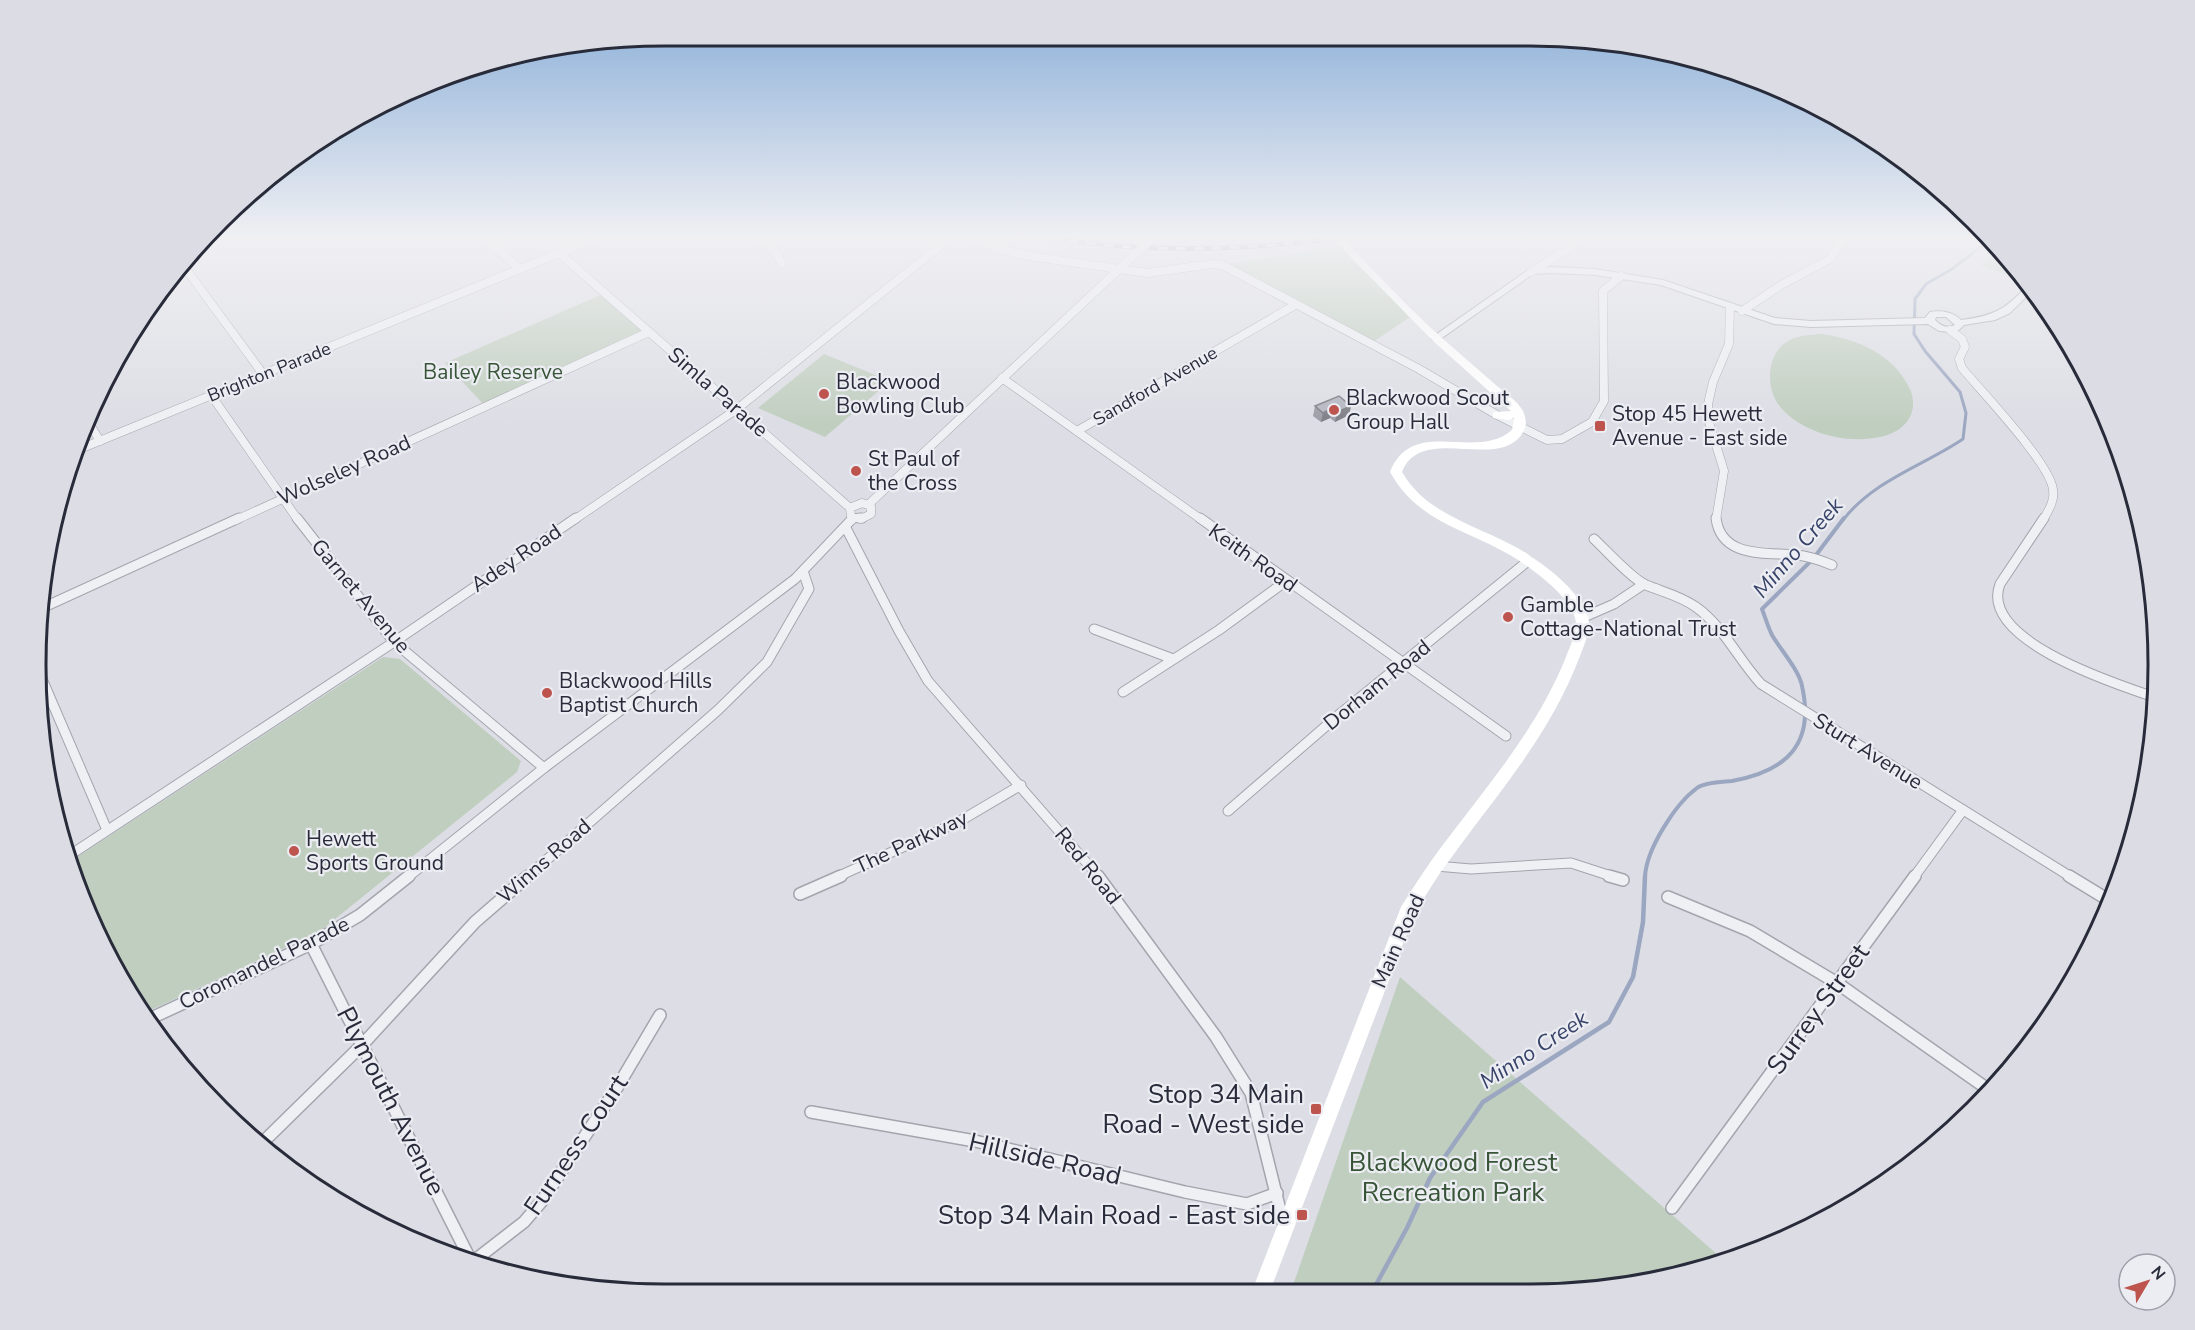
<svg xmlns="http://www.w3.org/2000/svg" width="2195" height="1330" viewBox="0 0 2195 1330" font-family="'Nunito Sans',sans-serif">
	<rect width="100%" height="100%" fill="#dddee5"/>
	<g fill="#c0cebf">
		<path d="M1343,246l70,69 -43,29 -148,-79z"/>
		<path d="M1999,249l4,2 19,26 -3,3 -38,-15z"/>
		<path d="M605,293l44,39 -164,74 -40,-43z"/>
		<path d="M1821,334c37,5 72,20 89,55 5,12 4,24 -4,34 -10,12 -27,15 -42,16 -29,2 -68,-10 -86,-35 -13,-19 -11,-53 12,-64 10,-5 20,-5 31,-6z"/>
		<path d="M824,354l66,27 -65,56 -67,-29z"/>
		<path d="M383,657l17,2 121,102 -4,11 -198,160 -177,82 -74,-151z"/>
		<path d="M1400,977l326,285 -155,31 -280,-2z"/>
	</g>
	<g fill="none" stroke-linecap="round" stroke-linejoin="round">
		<path stroke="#9ba6c1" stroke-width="3" d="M1843,520c31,-40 80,-54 120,-81l3,-26 -6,-21 -35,-41 -11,-17 1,-35 11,-15 26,-15 39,-30"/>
		<path stroke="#9ba6c1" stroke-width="4" d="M1645,877c1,-27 30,-73 52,-89 8,-6 26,-6 35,-7 55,-10 83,-37 70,-95 -3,-16 -22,-37 -30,-51 -4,-8 -7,-18 -10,-26l51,-50 31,-41"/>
		<path stroke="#9ba6c1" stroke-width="4.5" d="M1372,1292l35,-64 23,-50 53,-76 126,-80 24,-45 10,-55 2,-46"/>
		<defs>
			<g id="minor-far2">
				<path d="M485,238l35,31"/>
				<path d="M758,238l17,13 7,13"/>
				<path d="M970,238l29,11 30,7 118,17 66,-9 9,1 197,104 78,46 50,25 15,-1 30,-17 12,-21 -1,-110 18,-15"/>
				<path d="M559,253l291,255"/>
				<path d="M183,265l80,109"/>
				<path d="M1531,272l55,-34"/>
				<path d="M1742,311l39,-26 49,-26 14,-21"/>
				<path d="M1950,330l12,9 3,8 -6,12 3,9c19,23 89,96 91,122 2,11 -5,21 -10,30"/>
				<path d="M1002,378l200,142"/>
				<path d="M211,395l87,125"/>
				<path d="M89,423l11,18"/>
				<path d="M1077,431l218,-126"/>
				<path d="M75,451l521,-213"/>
				<path d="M862,503l9,3v8l-10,5 -10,-3 -1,-8z"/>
				<path d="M869,504l265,-249"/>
				<path d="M236,520l413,-188"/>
				<path d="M574,520l163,-111 213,-171"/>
				<path d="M852,520l1,-2"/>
				<path d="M1716,520l8,-49 -15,-49 -1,-18 5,-22 16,-38 1,-37"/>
			</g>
			<g id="minor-far1">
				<path d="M297,518l97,124 150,126"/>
				<path d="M859,518h3"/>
				<path d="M1200,518l306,218"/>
				<path d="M1716,518c5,41 51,34 80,37 13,1 24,5 36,10"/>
				<path d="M2044,518l-44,66c-22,57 119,101 157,114"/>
				<path d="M846,528l53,103 29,50 171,196"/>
				<path d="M1594,539c12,11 38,40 52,46 17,7 35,11 50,22 28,20 42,52 65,77l310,193"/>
				<path d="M40,609l199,-91"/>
				<path d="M1582,618l32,-14 30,-20"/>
				<path d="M1094,629l79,30"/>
				<path d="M36,665l71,165"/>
				<path d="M1123,692l96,-62 67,-49"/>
				<path d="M1228,811l113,-98 187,-152"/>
				<path d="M67,857l327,-215 182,-124"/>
				<path d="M1436,866l35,3 100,-6 43,14"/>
				<path d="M408,877l136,-109 251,-189 58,-61"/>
				<path d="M527,877l191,-167 49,-48 42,-73 -6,-18"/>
				<path d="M837,877l123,-56 61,-36"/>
				<path d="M1914,877l49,-67"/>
			</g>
			<g id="minor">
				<path d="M1098,876l118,161 35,56 33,133"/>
				<path d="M1609,876l14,4"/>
				<path d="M2069,876l41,25"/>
				<path d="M800,894l41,-18"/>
				<path d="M1668,897l82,34 87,52 152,107"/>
				<path d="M311,944l159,315"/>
				<path d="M147,1020l164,-76 49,-29 49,-39"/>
				<path d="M811,1112l164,29 210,51 62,12 30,-11"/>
				<path d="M260,1145l102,-100 113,-123 53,-46"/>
				<path d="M1672,1208l243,-332"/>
				<path d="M475,1260l49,-38 18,-21 76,-115 42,-71"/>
			</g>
			<path id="tertiary" d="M1551,267l44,2 68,11 112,38 36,3 114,-3 5,-6c11,-2 23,0 31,8 32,-4 44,-10 66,-34l5,5 -22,22 -15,7 -31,5 -5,5 -7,2 -13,-1 -11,-7 -117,3 -37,-3 -113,-39 -66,-10 -44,-2 -18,1 -94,66h-6l-2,-2 97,-68zM1936,317h10l9,8c-8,4 -14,1 -20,-5z"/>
		</defs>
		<use href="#minor-far2" stroke="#a3a5ae" stroke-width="9"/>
		<use href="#minor-far1" stroke="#a3a5ae" stroke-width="11"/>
		<use href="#minor" stroke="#a3a5ae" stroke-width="14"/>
		<use href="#tertiary" stroke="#a3a5ae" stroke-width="2"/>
		<use href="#minor-far2" stroke="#eff0f4" stroke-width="8"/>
		<use href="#minor-far1" stroke="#eff0f4" stroke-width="9"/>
		<use href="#minor" stroke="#eff0f4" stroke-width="11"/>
		<use href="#tertiary" fill="#eff0f4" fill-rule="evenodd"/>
		<path fill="#fff" fill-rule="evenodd" d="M1332,238h10c33,33 65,69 100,100 18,16 37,32 55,48 9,7 20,15 26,25 2,4 4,12 2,17 -20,48 -103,-7 -123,44 27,47 85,55 127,83 22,15 50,36 59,62 4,12 -4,28 -8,39 -31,81 -80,134 -129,202 -14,18 -26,38 -37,57l-144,376h-18l149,-384c13,-21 26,-41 41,-61 46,-61 95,-117 124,-189 4,-11 13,-27 9,-39 -5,-22 -43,-49 -60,-60 -47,-29 -96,-34 -125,-86 23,-57 86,-10 122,-42l2,-12 -5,2 -16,-2v-6l18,-1 -79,-71z"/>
		<defs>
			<path id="rail" d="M1051,238c97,16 192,12 289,0"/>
		</defs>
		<use href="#rail" stroke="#787c8d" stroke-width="4.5"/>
		<use href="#rail" stroke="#ecedf3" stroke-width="3" stroke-dasharray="9" stroke-linecap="butt"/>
		<defs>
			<path id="minor-bridge" d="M1134,255l16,-15"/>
		</defs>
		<use href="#minor-bridge" stroke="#a3a5ae" stroke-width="9" stroke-linecap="butt"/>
		<use href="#minor-bridge" stroke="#eff0f4" stroke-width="8"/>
	</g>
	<path fill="#9c9da6" d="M1315,406h36l-2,9 -14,7 -5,-4 -9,4 -8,-6z"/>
	<g fill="#7f8087">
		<path d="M1351,406l-2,9 -14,7 2,-10z"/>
		<path d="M1332,408l-2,10 -9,4 2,-9z"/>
	</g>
	<path fill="#b5b7c1" stroke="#7f8087" stroke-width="1.5" d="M1339,396l12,10 -14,6 -5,-4 -9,5 -8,-7z"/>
	<linearGradient id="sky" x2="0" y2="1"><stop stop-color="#89aed8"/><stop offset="0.56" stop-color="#f0f0f3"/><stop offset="1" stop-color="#f0f0f3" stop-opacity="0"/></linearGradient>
	<rect width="2195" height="424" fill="url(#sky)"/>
	<g fill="#bd544e" stroke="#ecedf3" stroke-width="2">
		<circle cx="824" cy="394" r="6"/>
		<circle cx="1334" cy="410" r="6"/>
		<rect x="1594" y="420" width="12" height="12" rx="3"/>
		<circle cx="856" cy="471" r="6"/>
		<circle cx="1508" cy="617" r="6"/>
		<circle cx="547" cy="693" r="6"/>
		<circle cx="294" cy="851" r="6"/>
		<rect x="1310" y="1103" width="12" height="12" rx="3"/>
		<rect x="1296" y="1209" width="12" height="12" rx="3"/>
	</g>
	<g text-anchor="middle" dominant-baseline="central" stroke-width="4.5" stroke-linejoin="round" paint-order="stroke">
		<g font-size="18" fill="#282b3a" stroke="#ecedf3">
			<text transform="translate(269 372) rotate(-22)">Brighton Parade</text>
			<text transform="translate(1155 386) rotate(-30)">Sandford Avenue</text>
		</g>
		<g font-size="21" fill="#375437" stroke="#ecedf3">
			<text x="493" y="372">Bailey Reserve</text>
		</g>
		<g font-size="21" fill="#282b3a" stroke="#ecedf3" text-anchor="start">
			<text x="836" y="382">Blackwood<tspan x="836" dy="24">Bowling Club</tspan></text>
			<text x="1346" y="398">Blackwood Scout<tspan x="1346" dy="24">Group Hall</tspan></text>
			<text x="1612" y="414">Stop 45 Hewett<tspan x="1612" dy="24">Avenue - East side</tspan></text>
			<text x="868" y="459">St Paul of<tspan x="868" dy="24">the Cross</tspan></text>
			<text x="1520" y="605">Gamble<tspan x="1520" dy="24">Cottage-National Trust</tspan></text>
			<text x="559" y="681">Blackwood Hills<tspan x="559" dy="24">Baptist Church</tspan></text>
			<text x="306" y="839">Hewett<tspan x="306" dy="24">Sports Ground</tspan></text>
		</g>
		<g font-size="21" fill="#282b3a" stroke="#ecedf3">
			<text transform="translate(718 392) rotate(41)">Simla Parade</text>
			<text transform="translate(344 470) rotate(-24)">Wolseley Road</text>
			<text transform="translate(516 558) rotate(-34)">Adey Road</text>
			<text transform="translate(1253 558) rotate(35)">Keith Road</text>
			<text transform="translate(361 596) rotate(50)">Garnet Avenue</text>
			<text transform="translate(1377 685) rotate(-39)">Dorham Road</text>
			<text transform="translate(1868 751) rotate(32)">Sturt Avenue</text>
			<text transform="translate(911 842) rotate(-25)">The Parkway</text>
			<text transform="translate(544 861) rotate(-41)">Winns Road</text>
			<text transform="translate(1088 866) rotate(51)">Red Road</text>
			<text transform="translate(1398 941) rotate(-66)">Main Road</text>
			<text transform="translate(264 963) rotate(-26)">Coromandel Parade</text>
		</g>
		<g font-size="22" font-style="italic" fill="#374369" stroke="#ecedf3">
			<text transform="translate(1798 548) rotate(-49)">Minno Creek</text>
			<text transform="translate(1534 1050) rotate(-33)">Minno Creek</text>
		</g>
		<g font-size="26" fill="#282b3a" stroke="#ecedf3">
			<text transform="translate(1818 1009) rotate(-54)">Surrey Street</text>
			<text transform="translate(391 1101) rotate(63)">Plymouth Avenue</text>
			<text transform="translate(576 1145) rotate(-56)">Furness Court</text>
			<text transform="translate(1045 1159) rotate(13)">Hillside Road</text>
		</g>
		<g font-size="26" fill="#282b3a" stroke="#ecedf3" text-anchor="end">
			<text x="1304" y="1094">Stop 34 Main<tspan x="1304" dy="30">Road - West side</tspan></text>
			<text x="1290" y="1215">Stop 34 Main Road - East side</text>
		</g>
		<g font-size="26" fill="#375437" stroke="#ecedf3">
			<text x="1453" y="1162">Blackwood Forest<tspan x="1453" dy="30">Recreation Park</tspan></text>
		</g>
	</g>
	<path d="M0 0H2195V1330H0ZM664 46H1530A618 618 0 0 1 2148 664V666A618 618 0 0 1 1530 1284H664A618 618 0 0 1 46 666V664A618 618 0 0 1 664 46Z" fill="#dcdde4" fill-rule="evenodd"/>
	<path fill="none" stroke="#282b3a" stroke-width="3" d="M664 46H1530A618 618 0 0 1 2148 664V666A618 618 0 0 1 1530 1284H664A618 618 0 0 1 46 666V664A618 618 0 0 1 664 46Z"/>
	<g transform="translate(2147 1282) rotate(51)"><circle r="28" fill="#ecedf3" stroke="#9e9fa9" stroke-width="1.5"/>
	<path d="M0-4.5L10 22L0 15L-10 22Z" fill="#bd544e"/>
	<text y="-9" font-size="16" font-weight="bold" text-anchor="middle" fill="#282b3a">N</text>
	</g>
</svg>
